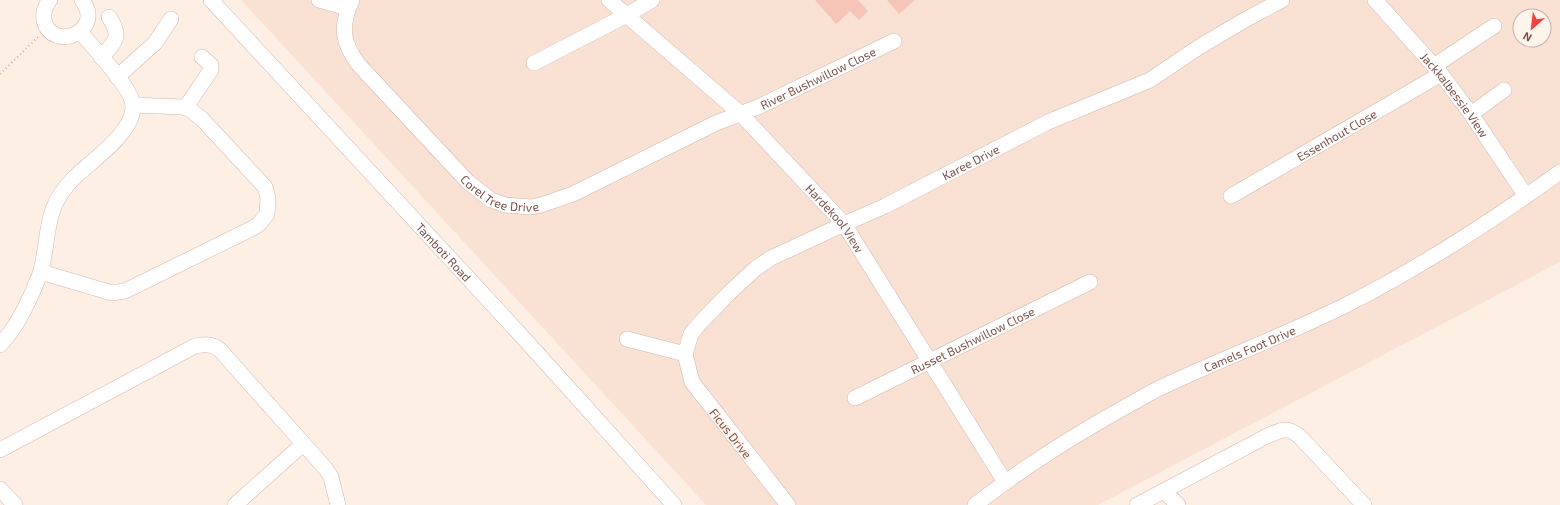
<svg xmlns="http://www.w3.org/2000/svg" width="1560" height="505" viewBox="0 0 1560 505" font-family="'Exo 2',sans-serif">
	<rect width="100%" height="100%" fill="#feefe4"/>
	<path fill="#f9e2d4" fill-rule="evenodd" d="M241,0h1319v262l-462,243h-392zM1520,16h24v24h-24z"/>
	<g fill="#f7c5b8">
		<path d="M815,0h43l10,11 -9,9 -9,-9 -14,13z"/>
		<path d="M887,0h28l-16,14z"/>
	</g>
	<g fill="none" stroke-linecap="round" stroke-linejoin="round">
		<defs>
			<g id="minor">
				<path d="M50,0c-5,6 -7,13 -6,20 7,33 62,12 38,-20"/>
				<path id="s1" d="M211,0l307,332 156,173"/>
				<path d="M319,0l29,8"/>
				<path id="s2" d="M352,0c-12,26 -10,43 7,65l109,117 23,18 14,5 26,2 10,-2 32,-11 143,-71 42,-16 136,-66"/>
				<path id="s3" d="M609,0l132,114 103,110 161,258"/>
				<path id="s4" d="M1375,0l66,74 30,40 55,82"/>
				<path d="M101,57c15,-15 21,-21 8,-40"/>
				<path d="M534,63l93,-48 25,-15"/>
				<path d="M1434,66l60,-40"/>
				<path d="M117,77l38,-34 16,-24"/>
				<path d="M186,107l25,-37v-5l-9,-8"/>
				<path d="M1471,114l33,-24"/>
				<path id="s5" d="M1231,196l210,-122"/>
				<path d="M41,272l71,21 13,-2 128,-63 6,-4 8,-10 1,-16 -3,-11 -63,-68 -13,-10 -7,-2 -49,-2"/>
				<path d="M627,339l58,15"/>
				<path d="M0,345c15,-16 24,-34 33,-54 2,-6 6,-13 8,-20 9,-38 3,-65 34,-94 17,-17 60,-45 58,-72 -1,-17 -41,-59 -53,-73"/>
				<path id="s6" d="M855,398l235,-116"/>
				<path d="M0,450l195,-104c11,-2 17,-2 25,4l106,119 5,8 7,28"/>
				<path d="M0,489l15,16"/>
				<path d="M1164,491l14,14"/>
				<path d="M235,505l68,-61"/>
				<path id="s7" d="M788,505l-96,-123 -7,-28 6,-20 9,-11 29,-30 26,-24 16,-11 73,-34 41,-18 163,-84 102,-42 49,-33 44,-26 39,-21"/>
				<path id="s8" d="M975,505c47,-37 98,-69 150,-98 13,-7 26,-15 39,-21 60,-28 121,-51 180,-80 76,-38 148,-85 216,-134"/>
				<path d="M1137,505l130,-69c14,-6 20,-10 32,0l65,69"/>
			</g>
		</defs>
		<use href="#minor" stroke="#d4b6ab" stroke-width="16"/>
		<path stroke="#dca89b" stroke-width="2" stroke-dasharray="1 3" stroke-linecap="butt" d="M0,74l38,-37"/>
		<use href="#minor" stroke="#fff" stroke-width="15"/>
	</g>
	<g text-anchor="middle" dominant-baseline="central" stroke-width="3" stroke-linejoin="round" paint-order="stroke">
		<g font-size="12" fill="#7a4f46" stroke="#fff4ec">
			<text stroke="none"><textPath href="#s2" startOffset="615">River Bushwillow Close</textPath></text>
			<text stroke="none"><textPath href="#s4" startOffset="124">Jackkalbessie View</textPath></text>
			<text stroke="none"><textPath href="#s5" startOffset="122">Essenhout Close</textPath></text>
			<text stroke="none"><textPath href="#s7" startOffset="538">Karee Drive</textPath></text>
			<text stroke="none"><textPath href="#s2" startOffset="265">Corel Tree Drive</textPath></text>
			<text stroke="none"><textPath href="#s3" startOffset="315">Hardekool View</textPath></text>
			<text stroke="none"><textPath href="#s1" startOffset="343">Tamboti Road</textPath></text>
			<text stroke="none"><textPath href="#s6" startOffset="131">Russet Bushwillow Close</textPath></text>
			<text stroke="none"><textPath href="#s8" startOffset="317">Camels Foot Drive</textPath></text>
			<text transform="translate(731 433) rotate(52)">Ficus Drive</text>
		</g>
	</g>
	<g transform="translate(1532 28) rotate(208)"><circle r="19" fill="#fff4ec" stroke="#cab2aa"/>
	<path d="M0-3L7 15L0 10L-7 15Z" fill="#f5423d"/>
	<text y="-6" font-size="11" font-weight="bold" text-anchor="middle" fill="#7a4f46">N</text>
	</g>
</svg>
